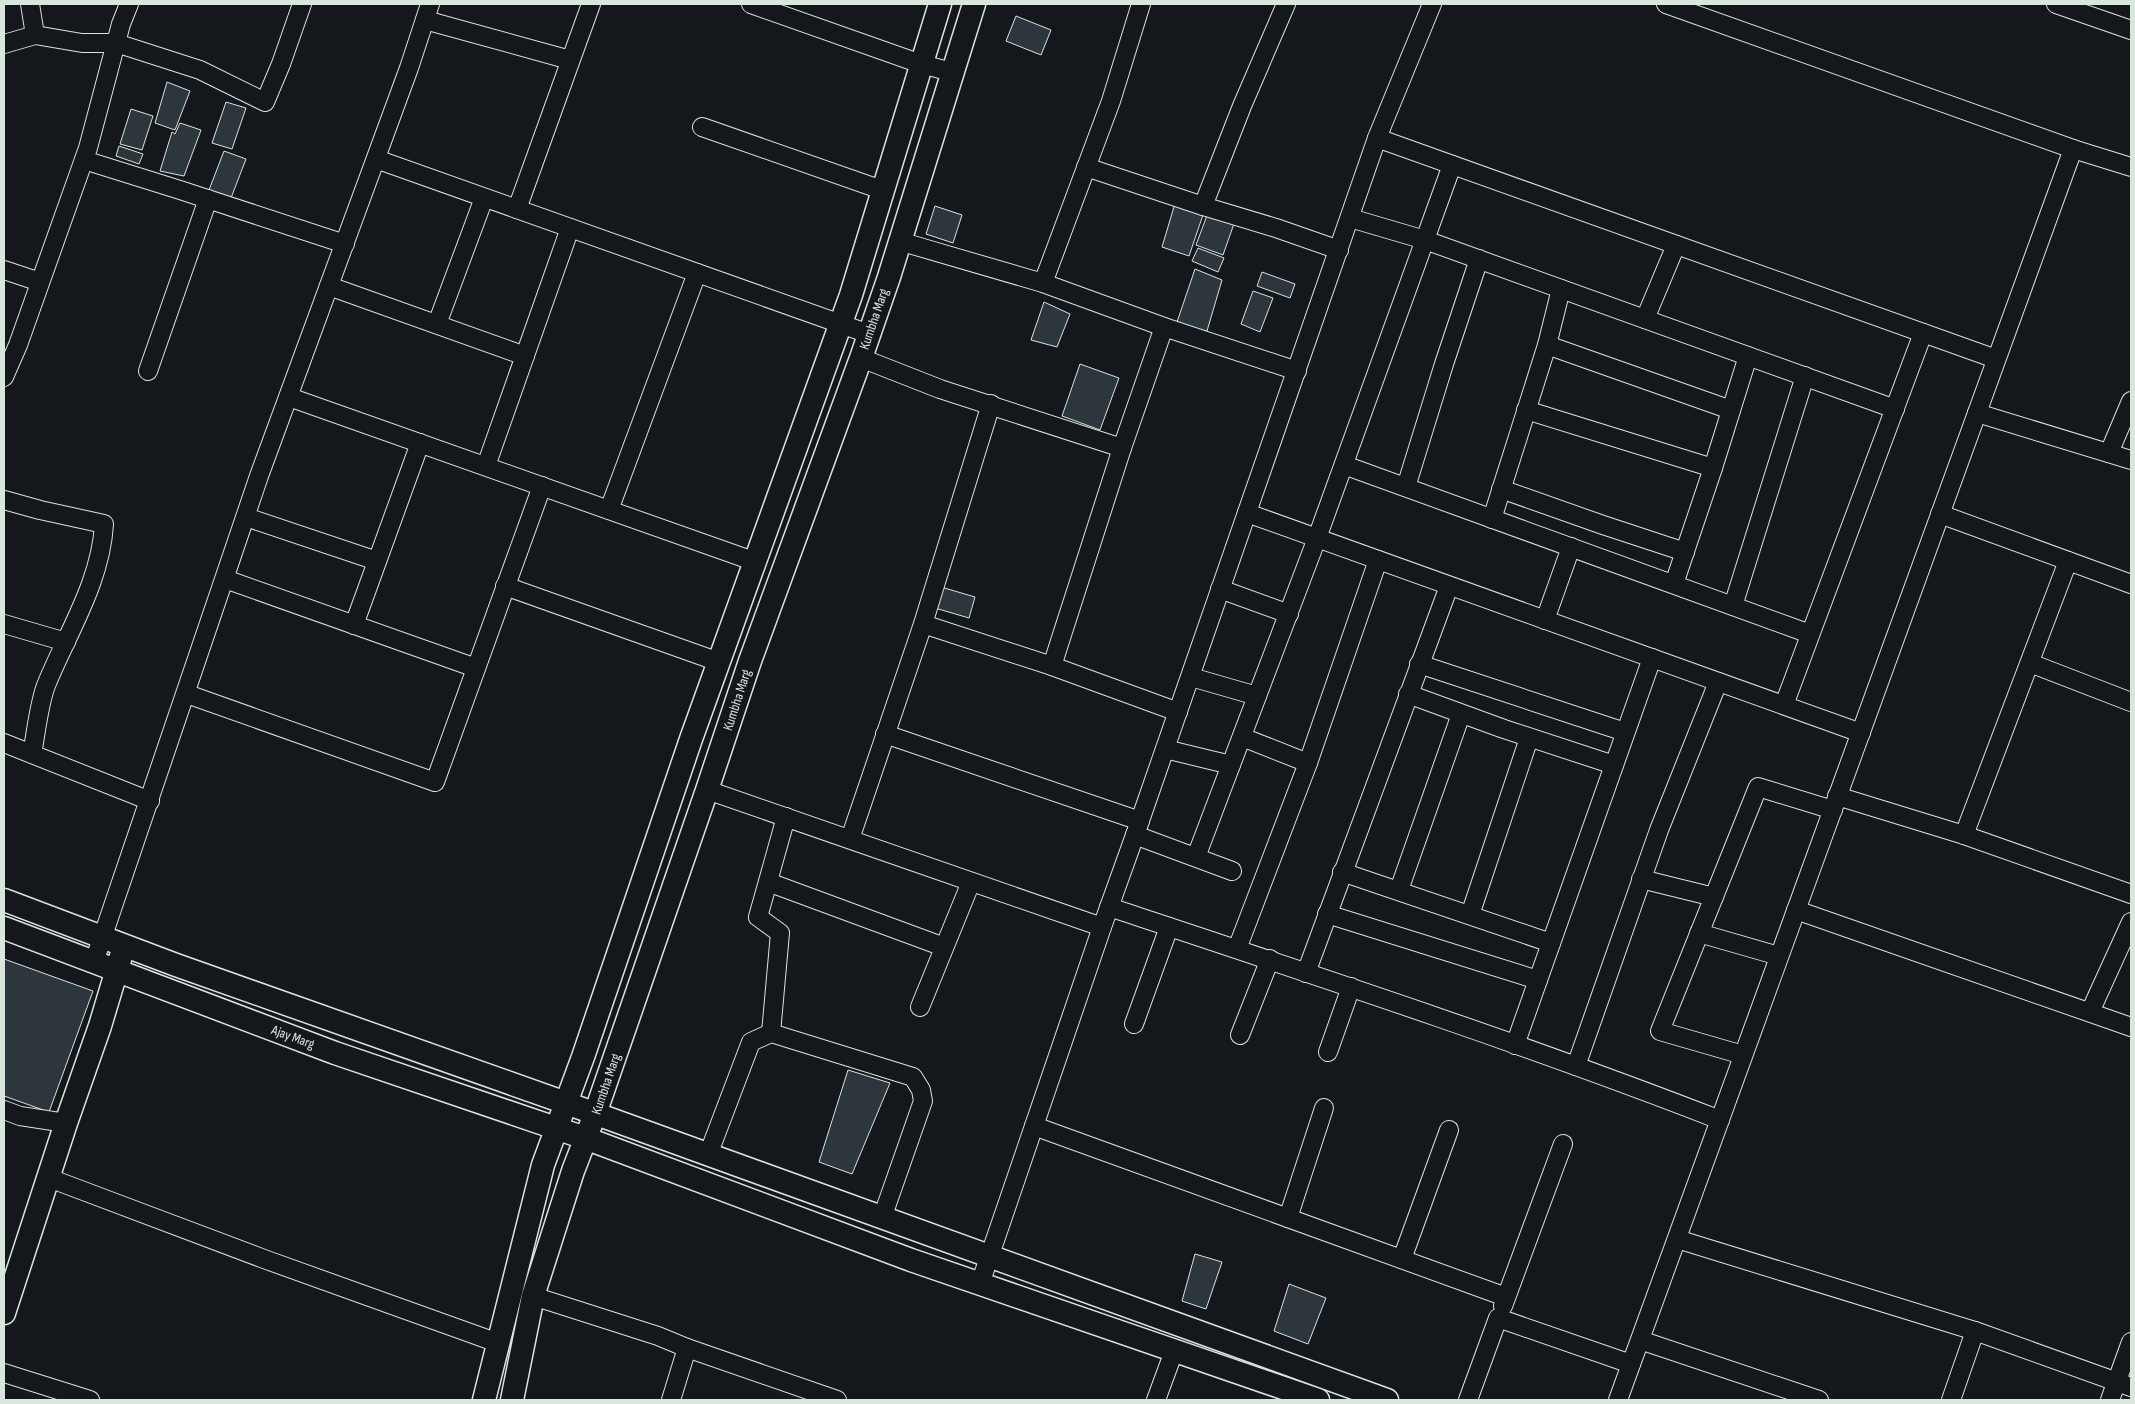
<svg xmlns="http://www.w3.org/2000/svg" width="2135" height="1404" viewBox="0 0 2135 1404" font-family="'Sofia Sans Condensed',sans-serif">
	<rect width="100%" height="100%" fill="#14181c"/>
	<g fill="#2c363c" stroke="#d8e6dc">
		<path d="M1016,16l35,14 -10,25 -35,-14z"/>
		<path d="M167,82l23,9 -15,39 -20,-7z"/>
		<path d="M226,102l20,6 -14,41 -20,-6z"/>
		<path d="M131,109l22,7 -11,34 -22,-6z"/>
		<path d="M180,123l21,7 -17,46 -24,-5 12,-39 3,2z"/>
		<path d="M119,146l24,8 -4,10 -23,-8z"/>
		<path d="M224,151l22,8 -15,39 -22,-8z"/>
		<path d="M1176,200l29,9 -16,47 -27,-9z"/>
		<path d="M935,206l27,9 -9,28 -27,-9z"/>
		<path d="M1209,210l27,8 -13,37 -27,-10z"/>
		<path d="M1198,248l26,10 -6,14 -26,-11z"/>
		<path d="M1195,269l27,11 -15,51 -31,-6z"/>
		<path d="M1262,272l33,12 -5,14 -33,-12z"/>
		<path d="M1253,291l20,7 -13,34 -19,-8z"/>
		<path d="M1044,302l26,12 -13,33 -26,-7z"/>
		<path d="M1080,364l39,14 -19,52 -38,-14z"/>
		<path d="M941,587l34,10 -6,21 -34,-10z"/>
		<path d="M4,959l89,32 -44,121 -45,-16z"/>
		<path d="M848,1070l42,13 -38,91 -33,-12z"/>
		<path d="M1195,1254l27,8 -16,47 -24,-8z"/>
		<path d="M1289,1284l37,14 -18,46 -34,-13z"/>
	</g>
	<g fill="none" stroke-linecap="round" stroke-linejoin="round">
		<defs>
			<g id="minor">
				<path d="M751,4l170,60 31,8"/>
				<path d="M1286,4l-44,102 -39,100 73,22 63,22"/>
				<path d="M1666,4l407,145 58,18"/>
				<path d="M2056,4l75,26"/>
				<path d="M425,20l145,40"/>
				<path d="M35,35l47,8h34l84,27 65,32 16,-38 21,-60"/>
				<path d="M4,44l31,-9 -5,-31"/>
				<path d="M702,127l180,63"/>
				<path d="M1377,138l619,221"/>
				<path d="M376,159l493,175"/>
				<path d="M84,160l96,30 165,54"/>
				<path d="M1086,167l117,39"/>
				<path d="M517,209l74,-205"/>
				<path d="M1350,218l75,22 470,169"/>
				<path d="M899,241l144,42 68,-182 30,-97"/>
				<path d="M4,270l36,12"/>
				<path d="M1043,283l121,44 133,44"/>
				<path d="M329,286l196,70"/>
				<path d="M1645,319l31,-74"/>
				<path d="M437,324l47,-126"/>
				<path d="M1547,345l184,65"/>
				<path d="M861,358l79,31 182,59 42,-121"/>
				<path d="M148,371l60,-172"/>
				<path d="M4,377l14,-32 70,-197 33,-124 8,-20"/>
				<path d="M289,397l467,165"/>
				<path d="M1526,410l187,58"/>
				<path d="M1977,413l154,47"/>
				<path d="M2109,453l22,-52"/>
				<path d="M1344,465l466,169"/>
				<path d="M486,466l84,-238"/>
				<path d="M1406,487l38,-123 35,-105"/>
				<path d="M1501,489l102,36 82,27"/>
				<path d="M4,500l36,10 64,14c-3,57 -36,108 -57,159 -8,18 -11,51 -15,71"/>
				<path d="M609,510l88,-237"/>
				<path d="M1247,513l614,220"/>
				<path d="M1940,514l191,70"/>
				<path d="M246,517l131,44"/>
				<path d="M1492,519l55,-174 14,-56"/>
				<path d="M225,579l251,89"/>
				<path d="M1674,584l39,-116 35,-112"/>
				<path d="M505,586l214,76"/>
				<path d="M1220,589l69,25"/>
				<path d="M1733,606l72,-230"/>
				<path d="M1545,620l26,-73"/>
				<path d="M4,624l62,18"/>
				<path d="M923,624l129,42 126,46"/>
				<path d="M354,625l66,-182"/>
				<path d="M2030,663l101,39"/>
				<path d="M1419,664l206,68"/>
				<path d="M1052,666l70,-218"/>
				<path d="M1191,677l66,19"/>
				<path d="M187,694l248,88 107,-296"/>
				<path d="M1408,694l96,35 110,36"/>
				<path d="M1784,705l139,-372"/>
				<path d="M885,734l255,87"/>
				<path d="M1242,737l66,26"/>
				<path d="M4,743l146,58"/>
				<path d="M1165,749l66,16"/>
				<path d="M707,790l395,137"/>
				<path d="M1837,796l127,39 167,59"/>
				<path d="M1135,835l97,36"/>
				<path d="M1964,835l104,-274"/>
				<path d="M850,839l73,-215 68,-220"/>
				<path d="M1196,857l121,-319 135,-373"/>
				<path d="M1342,872l209,71"/>
				<path d="M1641,879l73,18"/>
				<path d="M768,882l176,65"/>
				<path d="M1399,890l62,-176"/>
				<path d="M1109,907c205,68 410,135 611,213"/>
				<path d="M1796,910l335,117"/>
				<path d="M1327,914l211,66"/>
				<path d="M1470,915l59,-177"/>
				<path d="M1699,933l80,23"/>
				<path d="M1237,949l71,-186 70,-203"/>
				<path d="M94,962l165,-486 150,-408 21,-64"/>
				<path d="M1306,973l143,-387"/>
				<path d="M920,1007l51,-125"/>
				<path d="M2090,1012l41,-90"/>
				<path d="M1134,1024l35,-97"/>
				<path d="M771,1033l9,-100 -22,-16 28,-100"/>
				<path d="M1240,1035l30,-76"/>
				<path d="M1515,1045l137,-387"/>
				<path d="M1328,1052l23,-65"/>
				<path d="M1743,1055l-83,-24 98,-244 75,23"/>
				<path d="M1576,1066l83,-236 59,-148"/>
				<path d="M4,1110l16,6 46,7"/>
				<path d="M1034,1126l472,171"/>
				<path d="M708,1155l43,-113 20,-9 142,44 8,13 2,11 -41,117"/>
				<path d="M49,1178l215,81 234,84"/>
				<path d="M1288,1218l36,-110"/>
				<path d="M1677,1239l298,92 156,56"/>
				<path d="M1402,1259l47,-129"/>
				<path d="M980,1284l122,-357 33,-92 242,-697 55,-134"/>
				<path d="M533,1296l125,40 29,12 -16,52"/>
				<path d="M1503,1306l60,-162"/>
				<path d="M1640,1340l179,60"/>
				<path d="M687,1348l150,52"/>
				<path d="M4,1373l86,27"/>
				<path d="M1156,1400l18,-49"/>
				<path d="M1468,1400l30,-82 133,46"/>
				<path d="M1618,1400l455,-1251"/>
				<path d="M1951,1400l24,-69"/>
				<path d="M2110,1400l21,-58"/>
			</g>
			<g id="tertiary">
				<path d="M4,900l172,65 390,138 821,297"/>
				<path d="M4,928l331,125 250,85 326,122 407,140"/>
				<path d="M4,1313l62,-190 34,-97 21,-70"/>
				<path d="M484,1400l59,-235 40,-108 108,-318 160,-444 89,-291"/>
				<path d="M512,1400l21,-104 40,-125 22,-57 112,-324 43,-129 111,-303 28,-81 85,-273"/>
			</g>
		</defs>
		<use href="#minor" stroke="#d8e6dc" stroke-width="20"/>
		<use href="#tertiary" stroke="#d8e6dc" stroke-width="25"/>
		<use href="#minor" stroke="#14181c" stroke-width="18"/>
		<use href="#tertiary" stroke="#14181c" stroke-width="22"/>
	</g>
	<g text-anchor="middle" dominant-baseline="central" stroke-width="4" stroke-linejoin="round" paint-order="stroke">
		<g font-size="14" fill="#d8e6dc" stroke="#14181c">
			<text transform="translate(874 319) rotate(-71)">Kumbha Marg</text>
			<text transform="translate(737 700) rotate(-72)">Kumbha Marg</text>
			<text transform="translate(293 1037) rotate(20)">Ajay Marg</text>
			<text transform="translate(606 1084) rotate(-71)">Kumbha Marg</text>
		</g>
	</g>
	<rect width="2135" height="1404" fill="none" stroke="#d8e6dc" stroke-width="10"/>
</svg>
